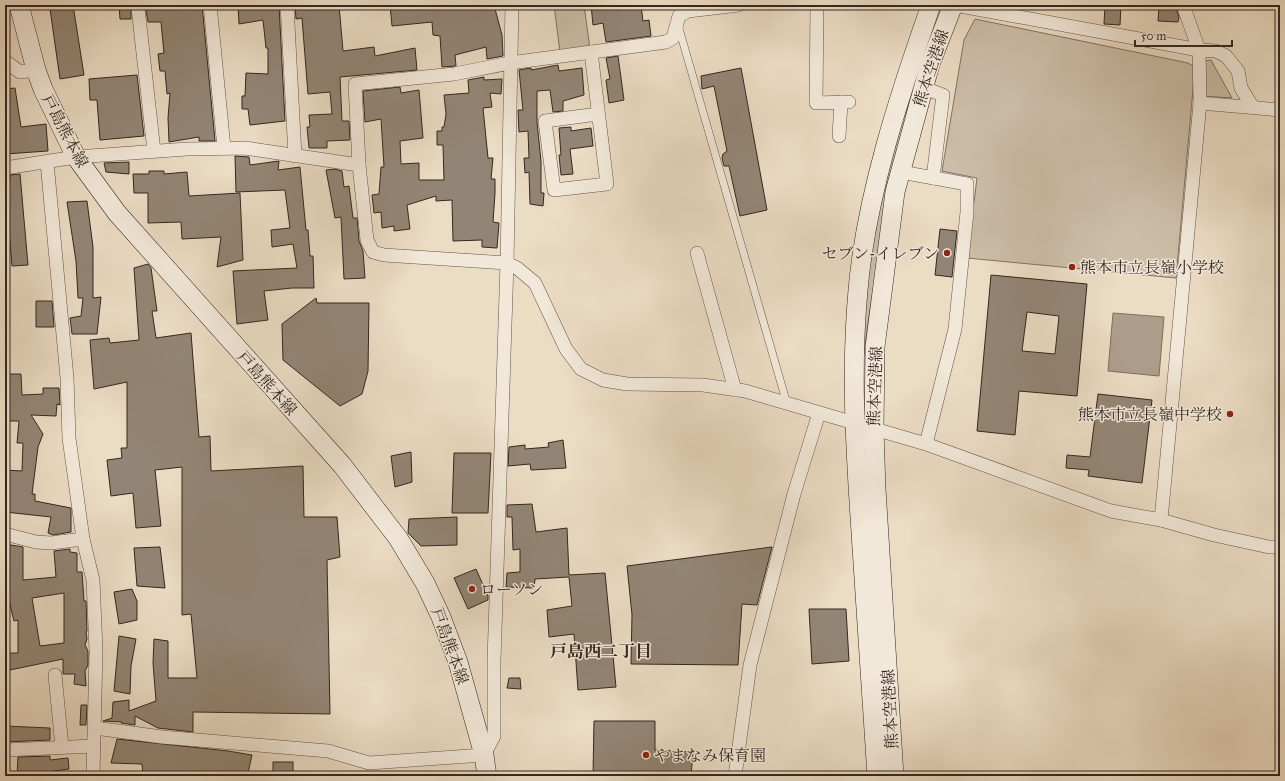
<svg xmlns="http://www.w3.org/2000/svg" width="1285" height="781" viewBox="0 0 1285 781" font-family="'IM FELL Great Primer','Noto Serif JP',serif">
	<rect width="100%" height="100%" fill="#ebdcc4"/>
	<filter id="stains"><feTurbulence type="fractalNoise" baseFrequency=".005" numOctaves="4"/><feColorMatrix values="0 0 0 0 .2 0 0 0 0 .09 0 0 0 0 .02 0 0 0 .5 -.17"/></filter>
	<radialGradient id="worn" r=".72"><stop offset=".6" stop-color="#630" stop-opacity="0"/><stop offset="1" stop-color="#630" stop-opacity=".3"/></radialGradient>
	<g fill="#ccbda8" stroke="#807264">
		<path d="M554,5h30l6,44 -30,3z"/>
		<path d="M975,19l213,44 7,4 -19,211 -209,-20 10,-80 -35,-7 22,-131z"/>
		<path d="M1211,60l21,38 -30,-2 3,-35z"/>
		<path d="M913,94c-20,95 -43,190 -52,287 1,-80 12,-162 34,-239 4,-16 12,-32 18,-48z"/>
	</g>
	<path fill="#ad9e8c" stroke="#7d6e61" d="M1113,313l51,4 -5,59 -51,-5z"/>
	<g fill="#938575" stroke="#342720" fill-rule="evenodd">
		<path d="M68,5h5l11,70 -24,4 -10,-70z"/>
		<path d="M119,5h12v14h-11z"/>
		<path d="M145,5h57l13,136h-16v-4l-30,5 -1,-24 2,-25 -3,1 -2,-23h-5l-2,-17 6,-1 -3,-31h-13z"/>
		<path d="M238,5h41l6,116 -35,4 -2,-16h-6v-13h3l1,-23 22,1v-26h-2l-3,-28 -24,4z"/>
		<path d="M295,5h44l4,46 31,-4 1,9 40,-8 2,22 -77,7 2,44h7l1,19 -23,1v7h-18l-2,-21h3l-1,-12 23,-1 -2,-22 -22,2 -6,-76 -6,1z"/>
		<path d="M390,5h104l8,30 1,21 -16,3 -1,-12 -31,8 1,11 -14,1 -2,-31 -7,-1 -1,-13 -40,4z"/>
		<path d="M591,5h50l2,16 6,-1 2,16 -45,6 -3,-19 -10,2z"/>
		<path d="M1105,5h16l-1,20 -16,-1z"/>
		<path d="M1159,5h16l4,12 -1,5 -20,-1z"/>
		<path d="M618,56l6,44 -15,3 -3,-23 4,-1 -4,-21z"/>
		<path d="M558,65l1,6 23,-3 2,27 -21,6v10l-10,1 -3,-22 -13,1v31l4,39v32h3l-1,13 -13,-2 -1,-32 -4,1 -1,-15h5l-1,-27 -9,1 -1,-22h5l-4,-40 12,-2v2z"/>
		<path d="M741,68l26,142 -27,6 -11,-50h-5l-2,-8 1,-4 4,-3 -13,-65 -12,3 -1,-13z"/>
		<path d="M137,75l7,61 -44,4 -3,-40h-7l-1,-21z"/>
		<path d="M484,77v3l18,-1 -1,15 -11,-1 2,14 -9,1 5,50h5l-2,21h4v14l-2,29 6,1 -2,25 -15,-1v-7l-29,1 -1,-41 -16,1v-5l-29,9 3,24 -16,2v-5l-12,2 -1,-16 -7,1 -2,-18 7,-1 2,-27h3l-3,-48 -16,3 -2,-31 37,-4 1,6 18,-3 4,48 -23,3 1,23 18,-1v17h25l-1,-35h-6v-14h5v-4h2l2,-13 -2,-19 25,-2 -1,-13z"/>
		<path d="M15,88l6,39 25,-3 2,27 -43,3v-65z"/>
		<path d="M571,127v4l20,-3 2,18 -23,3 3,25 -12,1 -2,-20h2l-2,-27z"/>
		<path d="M235,156l14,1 1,8 29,-4 -1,9 22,-3 6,63h2l2,26h3l1,32h-22l-28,3 4,29 -31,4 -4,-53 64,-3 -4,-24 -21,3 -1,-17 19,-2 -5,-38 -49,2z"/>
		<path d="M129,162v12l-23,-2 -2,-9z"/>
		<path d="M334,169l8,2 2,16 5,-1 4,32h4l2,23 4,10 2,27 -21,1 -3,-62 -6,1 -9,-48z"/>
		<path d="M149,171h15v3l23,-2 2,24 51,-3 3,67 -26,7 4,-30 -39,2 -1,-17 -33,1v-30h-14l-1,-19h16z"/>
		<path d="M20,174l8,91 -16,1 -7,-85 5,-2v-4z"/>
		<path d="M87,201l6,46v51l8,-1 -4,37h-25l-2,-16 11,-2 2,-18h-5l-2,-37 -9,-59z"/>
		<path d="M940,229l17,2 -5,46 -17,-2z"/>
		<path d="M148,264l3,4 6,43h-5l4,27 35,-5 8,104 11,-1 1,35 92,-5 1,51h33l3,40 -13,3 3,154 -137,-2v20l-35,-4 -23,-12v9l-14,-2 1,-1 -19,-1 9,-3 1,-16 16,-2v11l27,-10 -3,-38 1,-24 14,2v37h29l-6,-64 -9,1v-148l-27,3 6,56 -25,2 -3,-35 -22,3 -4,-36 15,-2 -1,-10h6v-66l-33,7 -4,-49 19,-2 1,5 29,-3 -5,-72z"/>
		<path d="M991,275l96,9 -10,112 -58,-5 -4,44 -38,-4zM1027,312l32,4 -4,38 -33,-3z"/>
		<path d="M316,298l1,5h52l-1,68 -6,23 -22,12 -57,-46 -1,-36z"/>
		<path d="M36,301h16l2,26h-18z"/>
		<path d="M5,374h16l1,21 21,-1v-6h16l1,17 -3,-1 -1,12 -25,-1 12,19 -5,13 -6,47h3v7l36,7v24l-18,3 -5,-2 3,-16 -46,-5v-42l17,1 1,-28h-6l2,-22h-14z"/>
		<path d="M1098,394l54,6 -10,83 -54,-7 1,-6 -23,-2 1,-13 23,2z"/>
		<path d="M563,440l3,28 -35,2 -1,-6 -22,2 1,-19 16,-2v4l24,-2 -1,-4z"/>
		<path d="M411,452l1,30 -17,5 -4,-31z"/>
		<path d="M454,453h37l-3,60h-36z"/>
		<path d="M532,504l4,28 31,-4 2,47 36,-2 11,114 -38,3 -4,-56 -25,3 -2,-27 25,-4 -3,-29 -34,2 -1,9 -28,-1 1,-14 13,-1v-23l-7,1 -1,-33h-5v-12z"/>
		<path d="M457,517v28l-36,1 -13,-13 1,-14z"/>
		<path d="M5,544l18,3v33l33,-3 -2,-26 16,-2v3l7,1v19h5l2,29h2l1,30 -1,1 1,7 -2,6 3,6v14l-3,6 1,15 -12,-2 1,-10h-12v-15l-58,12v-18h13v-33l-4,1 -5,-20 -4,1v-10l2,-1 -2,-11zM64,593v50l-24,3 -8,-48z"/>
		<path d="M160,547l5,41 -28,-2 -3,-38z"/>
		<path d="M772,547l-15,58 -15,-1 -4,61 -107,-1 1,-49 -5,-49z"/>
		<path d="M476,569l12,27v4l-20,9 -14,-31z"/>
		<path d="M132,589l5,12v19l-18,4 -5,-32z"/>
		<path d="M809,609h37l3,52 -37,3z"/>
		<path d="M119,636l17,3 -5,27 -1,28 -16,-3z"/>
		<path d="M509,678h11l1,11 -14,-1z"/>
		<path d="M81,705h6l-1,20h-6z"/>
		<path d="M594,721h61v29l38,2 -2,24 -36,-1v1h-62z"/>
		<path d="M5,726l45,2v12l-45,2z"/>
		<path d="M117,739l111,12 24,4 -4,18 -34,-1 -1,4h-20l1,-3 -28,-1v4h-23l-1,-12 -31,-1z"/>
		<path d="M50,756v4l18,-2 1,11 -30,4 -1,3h-21l1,-19z"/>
		<rect x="273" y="762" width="20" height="14"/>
	</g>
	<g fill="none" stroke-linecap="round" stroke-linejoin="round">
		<defs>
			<path id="lane" d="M678,25l109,379"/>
			<g id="street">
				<path d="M210,5l14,143"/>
				<path d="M287,5l8,151"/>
				<path d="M817,5l-1,98 33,-1"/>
				<path d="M955,5l244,45 17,1 10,5 12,15 3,17 11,18"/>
				<path d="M138,8l16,143"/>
				<path d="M591,52l16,132 -53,6 -9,-69 53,-7"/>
				<path d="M5,61l15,11 16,-2"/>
				<path d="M924,88l19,7 -10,83"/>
				<path d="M1200,103l80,7"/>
				<path d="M839,136l2,-34"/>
				<path d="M47,162l20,216 2,60 14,101 10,41 3,71 -3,125"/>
				<path d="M359,165l-4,-81 99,-10 56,-11 156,-21 7,-4 6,-22 9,-5 51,-6"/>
				<path d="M5,168l71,-11 111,-8 58,-1 114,17 8,75 6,12 11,3 123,8 10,5 18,15 31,66 15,20 22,11 24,4 76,1 42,6 181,53 185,67 50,9 53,15 55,12h11"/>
				<path d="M901,172l66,12v28l-12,117 -29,115"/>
				<path d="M697,253l38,137"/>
				<path d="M1161,520l39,-417 -1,-53 -16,-45"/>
				<path d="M5,534l31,8 15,1 32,-4"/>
				<path d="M55,675l7,72"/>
				<path d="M95,728l67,9 166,14 41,12 115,-8 10,-19v-75l13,-398 5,-258"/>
				<path d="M5,750l89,-4"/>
				<path d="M735,776l15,-111 44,-171 25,-81"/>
			</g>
			<g id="secondary">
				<path d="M19,5l17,65 7,19 33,68 41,56 225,252 56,73 27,45 16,34 17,45 26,93 3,21"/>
				<path d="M877,776c-6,-86 -12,-172 -17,-259 -5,-76 -9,-151 -2,-227 8,-94 42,-197 73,-285"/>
				<path d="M894,776l-18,-287 -2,-60 1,-82 20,-155 35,-128 23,-59"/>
			</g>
		</defs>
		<use href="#lane" stroke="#625449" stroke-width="8"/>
		<use href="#street" stroke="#625449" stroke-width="14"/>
		<use href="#secondary" stroke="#342720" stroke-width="20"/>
		<use href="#lane" stroke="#f2e8d9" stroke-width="7"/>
		<use href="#street" stroke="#f2e8d9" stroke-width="13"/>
		<use href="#secondary" stroke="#f2e8d9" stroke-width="19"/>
	</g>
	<g fill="#8f2418" stroke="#f2e8d9" stroke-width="1.5">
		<circle cx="947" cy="253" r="4"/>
		<circle cx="1072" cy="267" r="4"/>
		<circle cx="1230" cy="414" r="4"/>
		<circle cx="472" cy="589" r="4"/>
		<circle cx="646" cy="755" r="4"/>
	</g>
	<g text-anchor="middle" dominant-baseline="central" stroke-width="3" stroke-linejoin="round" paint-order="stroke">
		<g font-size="16" fill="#342720" stroke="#f2e8d9">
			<text transform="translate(931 68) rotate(-72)">熊本空港線</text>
			<text transform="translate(65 131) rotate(62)">戸島熊本線</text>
			<text transform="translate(267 383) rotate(48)">戸島熊本線</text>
			<text transform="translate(875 386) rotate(-88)">熊本空港線</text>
			<text transform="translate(450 646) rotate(70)">戸島熊本線</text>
			<text transform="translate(890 709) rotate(-93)">熊本空港線</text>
		</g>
		<g font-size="16" fill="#342720" stroke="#f2e8d9" text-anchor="start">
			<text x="939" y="253" text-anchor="end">セブン-イレブン</text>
			<text x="1080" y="267">熊本市立長嶺小学校</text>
			<text x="1222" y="414" text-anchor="end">熊本市立長嶺中学校</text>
			<text x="480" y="589">ローソン</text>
			<text x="654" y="755">やまなみ保育園</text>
		</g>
		<g font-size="17" font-weight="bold" fill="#342720" stroke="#f2e8d9">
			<text x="601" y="651">戸島西二丁目</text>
		</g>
	</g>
	<rect width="1285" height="781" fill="none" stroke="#ebdcc4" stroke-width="20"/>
	<rect x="6" y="6" width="1273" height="769" fill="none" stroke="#342720" stroke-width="2"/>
	<rect x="10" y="10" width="1265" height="761" fill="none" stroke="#342720"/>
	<path d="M1135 40v6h97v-6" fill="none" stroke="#342720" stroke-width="2"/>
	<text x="1141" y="40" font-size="12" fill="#342720" stroke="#f2e8d9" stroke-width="3" paint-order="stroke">50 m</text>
	<rect width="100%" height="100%" filter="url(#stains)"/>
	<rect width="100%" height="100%" fill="url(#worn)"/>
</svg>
